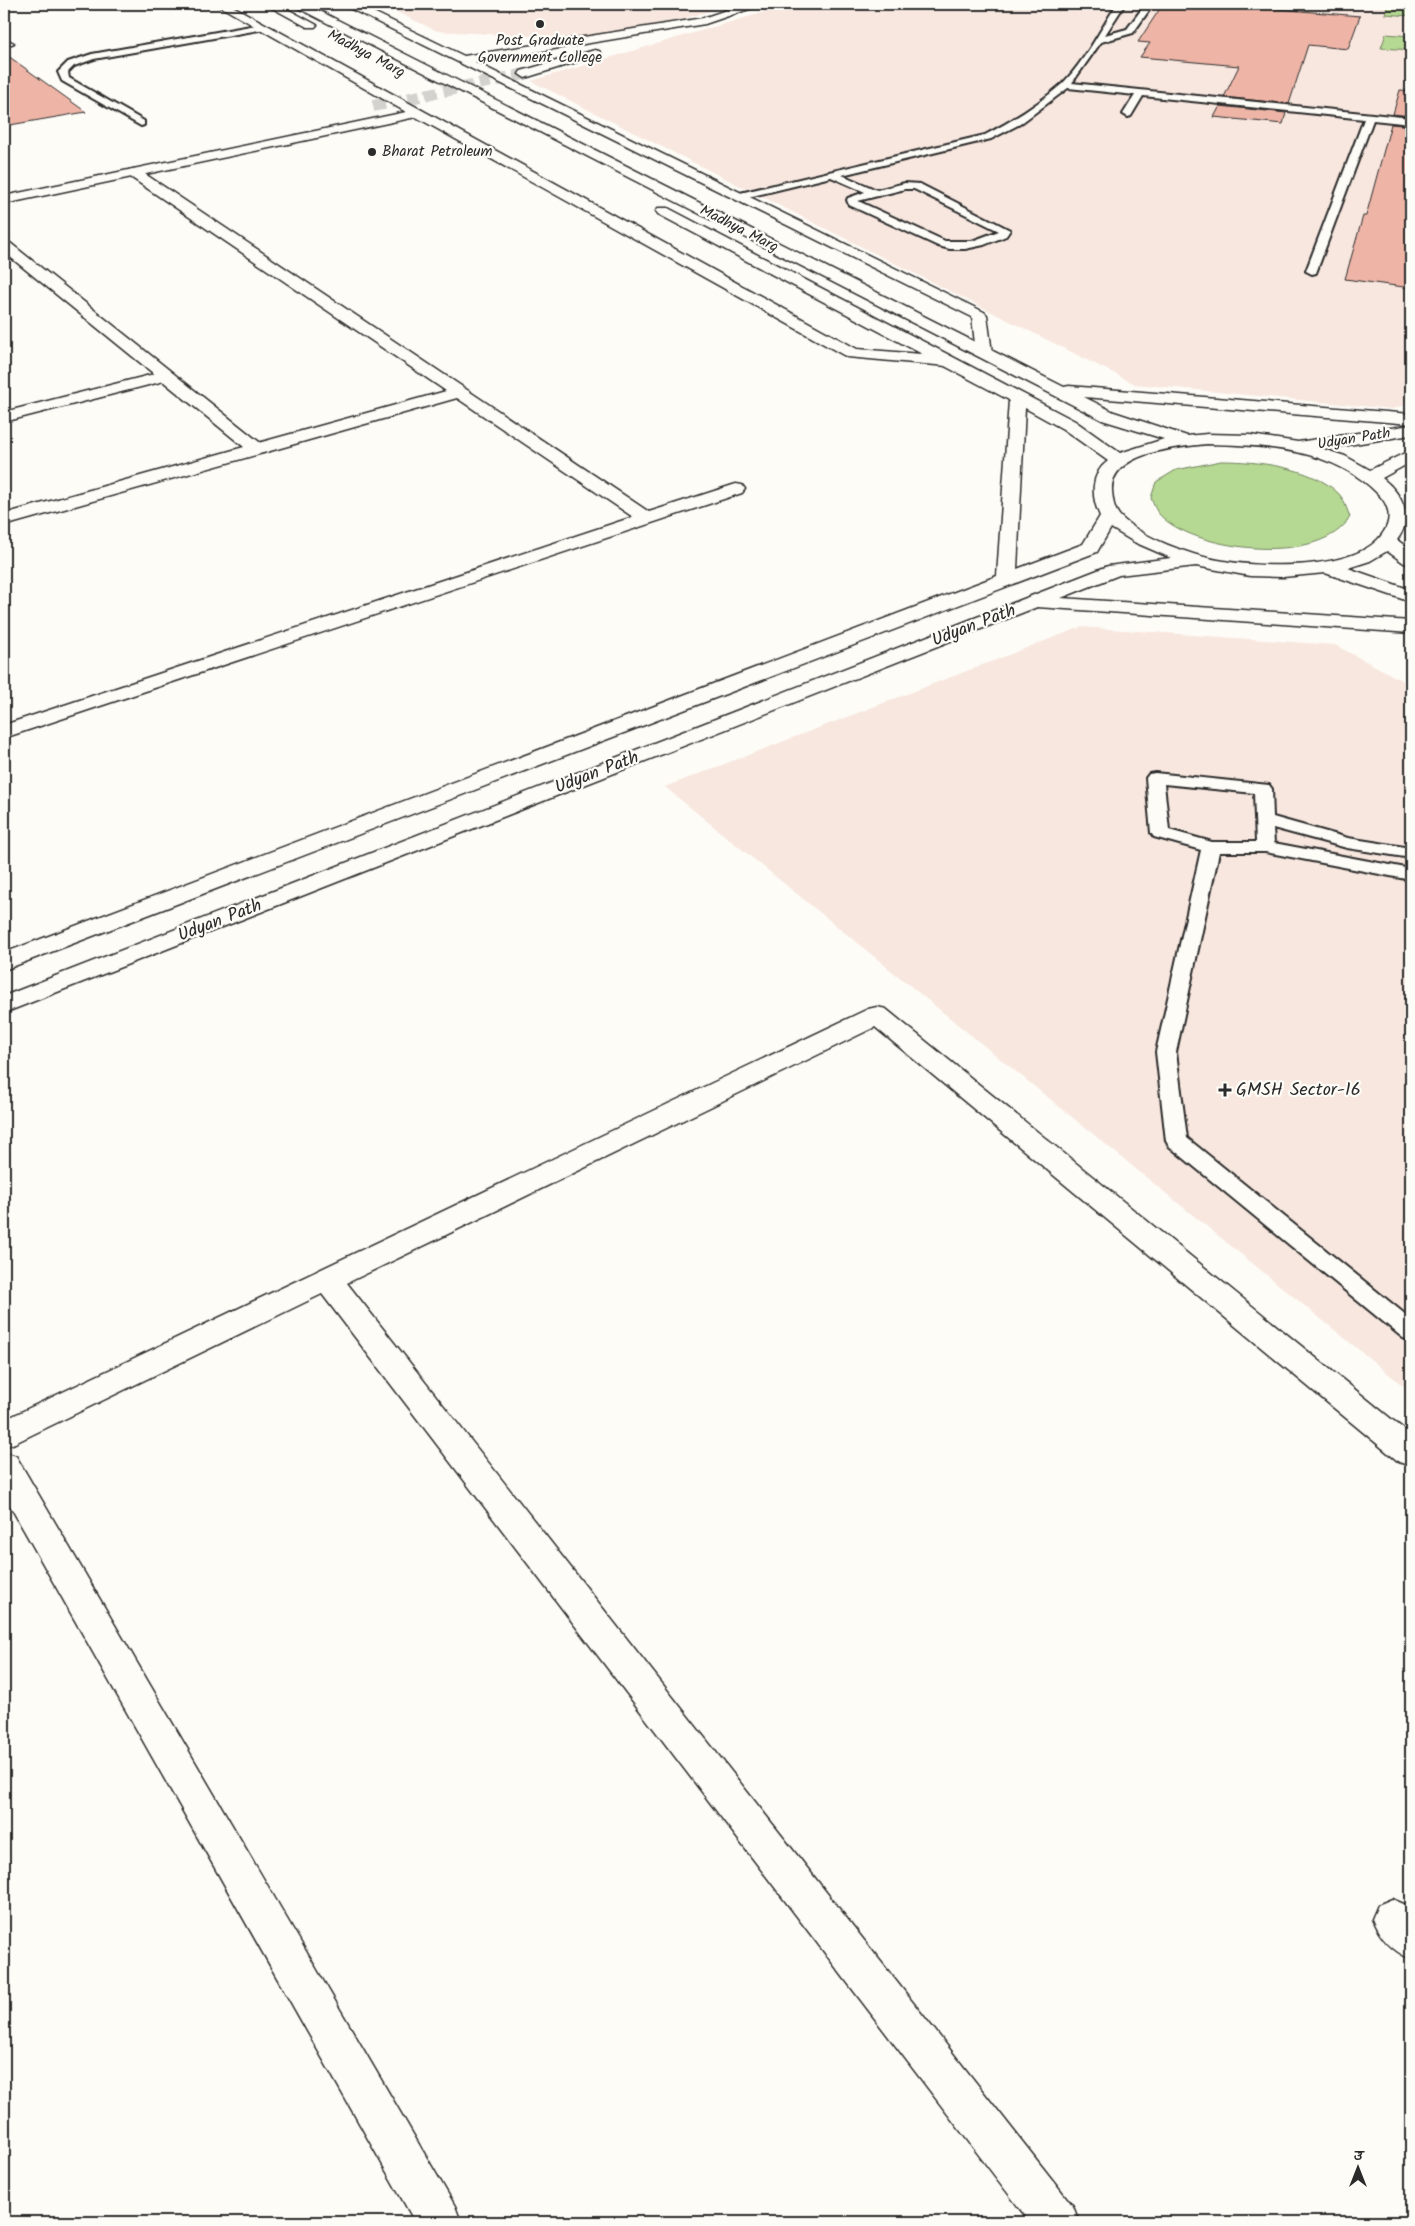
<svg xmlns="http://www.w3.org/2000/svg" width="1415" height="2226" viewBox="0 0 1415 2226" font-family="Kalam,'Playpen Sans Deva',sans-serif">
	<rect width="100%" height="100%" fill="#fdfcf7"/>
	<filter id="ink" filterUnits="userSpaceOnUse"><feTurbulence type="fractalNoise" baseFrequency=".02" numOctaves="2"/><feDisplacementMap in="SourceGraphic" scale="10" xChannelSelector="R" yChannelSelector="G"/><feConvolveMatrix kernelMatrix="1 2 1 2 8 2 1 2 1" color-interpolation-filters="sRGB"/></filter>
	<g filter="url(#ink)">
		<g fill="#f8e7df">
			<path d="M380,4h355l-52,15 -109,20 -137,-8z"/>
			<path d="M791,4h620v399l-19,6 -257,-25 -604,-303z"/>
			<path d="M1081,627l254,18 76,40v707l-746,-605z"/>
		</g>
		<g fill="#b5d892" stroke="#70825e">
			<path d="M1388,4h23v12l-26,-2z"/>
			<path d="M1386,34l25,2v14l-30,-2z"/>
			<path d="M1221,461c35,0 91,6 117,32 6,5 9,17 12,24 -28,49 -151,34 -187,1 -7,-6 -9,-12 -12,-20l5,-16 20,-12z"/>
		</g>
		<g fill="#eeb5a7" stroke="#2b2b2b">
			<path d="M1163,4h56l141,12 -12,33 -40,-4 -19,59 -65,-7 15,-31 -99,-9 10,-14 -12,-1z"/>
			<path d="M4,53l82,59 -82,14z"/>
			<path d="M1400,90l11,1v25l-18,-2z"/>
			<path d="M1220,106l66,7 -3,11 -69,-7z"/>
			<path d="M1391,124l20,2v162l-66,-9 18,-63h3z"/>
		</g>
		<g fill="none" stroke-linecap="round" stroke-linejoin="round">
			<path stroke="#d3d2ce" stroke-width="12" stroke-dasharray="12 6" stroke-linecap="butt" d="M373,106l152,-32"/>
			<defs>
				<g id="service">
					<path d="M1117,4h8l-20,31 22,-6 17,-23 -2,-2h8l2,2 -19,27 -32,9 -29,41 339,35v6l-38,-4 -57,153 -4,1 -6,-3 58,-152 -221,-23 -12,20 -3,1 -5,-3 12,-19 -67,-7 -48,36 -29,15 -149,36 35,15 28,-7 15,1 90,46 -4,6 -22,9 -19,4h-15l-12,-3 -89,-41 -2,-5 1,-2 17,-6 -34,-15 -91,22 -5,-3 5,-3 245,-58c27,-14 54,-31 77,-51 21,-20 39,-55 55,-80zM905,189h9l85,42 -27,10h-27l-87,-40z"/>
					<path d="M262,24l3,1v4l-171,30 -20,7 -6,6 1,6 75,43v4l-3,1 -79,-45 -4,-9 10,-10 24,-8z"/>
					<path d="M1155,773l114,12 3,4 1,28 75,21 63,10v10l-64,-10 -74,-20 1,15 137,26v11l-146,-28h-46l-43,200 11,86 224,181v22l-8,-3 -234,-192 -3,-5 -10,-89 45,-202 -47,-13 -3,-4 -5,-55 3,-4zM1164,784l90,9 2,49h-44l-43,-12z"/>
				</g>
				<g id="minor">
					<path d="M8,40l6,3 -10,4v-6z"/>
					<path d="M134,169l5,1 510,342 87,-28 6,1 3,4 -3,4 -738,245v-13l629,-208 -176,-119 -194,55h-12l-3,-4 3,-4 195,-54 -317,-215 -2,-3 2,-3z"/>
					<path d="M166,371l6,2 2,3 -2,3 -168,43v-10z"/>
					<path d="M877,1007l9,2 525,426v31l-12,-4 -524,-435 -528,256 726,923 6,16h-49l-708,-928 -307,149 -11,4v-27l864,-411z"/>
					<path d="M4,1452l12,4 439,750 6,16h-46l-411,-727z"/>
					<path d="M1392,1899l14,6 5,6v48c-19,-8 -31,-21 -39,-40l6,-14z"/>
				</g>
				<g id="tertiary">
					<path d="M216,4h13l628,345 90,7 6,2 2,3 -2,3 -6,2 -100,-9 -431,-240 -412,87v-8l402,-84z"/>
					<path d="M344,4h13l107,52 239,-38 41,-14h15l-1,2 -53,18 -230,38 509,250 3,3 5,38 -2,3h-12l-2,-3 -4,-36 -627,-311z"/>
					<path d="M595,50l4,1 2,2 -2,2 -74,23 -6,-4 2,-3z"/>
					<path d="M4,241l5,1 254,203 3,4 -3,4 -259,73v-12l240,-67 -240,-195z"/>
				</g>
				<g id="secondary">
					<path d="M265,4h13l39,21 -2,2h-8z"/>
					<path d="M293,4h13l758,383 5,-1 342,28v10l-327,-27 30,15 73,24 20,-2 43,1 48,7 113,-17v10l-88,14 22,7 25,14 41,-20v12l-29,16c20,16 33,39 15,62l14,10v15l-7,-2 -17,-12 -17,10 -22,7 63,22v12l-86,-29 -42,4 -33,-1 -54,-10 -77,9 -58,23 350,23v12l-374,-26 -1033,406v-17l1104,-430 63,-8 -37,-16 -23,-14 -14,24 -1093,418v-17l993,-377 12,-176 -351,-186 -2,-3 2,-3h10l407,213 45,32 44,-14 -62,-19 -808,-414zM1025,408l38,21 45,32c-18,13 -17,36 -8,55l-17,28 -66,25zM1207,444c58,1 127,5 170,49 12,11 16,26 6,40 -25,39 -125,35 -165,27 -28,-5 -75,-22 -96,-42 -8,-7 -9,-17 -10,-27 -2,-39 66,-44 95,-47z"/>
				</g>
			</defs>
			<use href="#service" stroke="#2b2b2b" stroke-width="4"/>
			<use href="#minor" stroke="#2b2b2b" stroke-width="3"/>
			<use href="#tertiary" stroke="#2b2b2b" stroke-width="3"/>
			<use href="#secondary" stroke="#2b2b2b" stroke-width="3"/>
			<use href="#service" fill="#fdfcf7" fill-rule="evenodd"/>
			<use href="#minor" fill="#fdfcf7" fill-rule="evenodd"/>
			<use href="#tertiary" fill="#fdfcf7" fill-rule="evenodd"/>
			<use href="#secondary" fill="#fdfcf7" fill-rule="evenodd"/>
		</g>
	</g>
	<g fill="#2b2b2b" stroke="#fdfcf7" stroke-width="2">
		<circle cx="540" cy="24" r="5"/>
		<circle cx="372" cy="152" r="5"/>
		<path d="M1222.5 1082.5h5v5h5v5h-5v5h-5v-5h-5v-5h5z"/>
	</g>
	<g text-anchor="middle" dominant-baseline="central" stroke-width="4.5" stroke-linejoin="round" paint-order="stroke">
		<g font-size="15" fill="#2b2b2b" stroke="#fdfcf7">
			<text x="540" y="41">Post Graduate<tspan x="540" dy="17">Government College</tspan></text>
			<text x="382" y="152" text-anchor="start">Bharat Petroleum</text>
		</g>
		<g font-size="15" fill="#2b2b2b" stroke="#fdfcf7">
			<text transform="translate(366 54) rotate(28)">Madhya Marg</text>
			<text transform="translate(739 229) rotate(27)">Madhya Marg</text>
			<text transform="translate(1354 439) rotate(-9)">Udyan Path</text>
		</g>
		<g font-size="18" fill="#2b2b2b" stroke="#fdfcf7">
			<text transform="translate(974 626) rotate(-21)">Udyan Path</text>
			<text transform="translate(597 773) rotate(-21)">Udyan Path</text>
			<text transform="translate(220 921) rotate(-21)">Udyan Path</text>
		</g>
		<g font-size="18" fill="#2b2b2b" stroke="#fdfcf7" text-anchor="start">
			<text x="1236" y="1090">GMSH Sector-16</text>
		</g>
	</g>
	<rect width="1415" height="2226" fill="none" stroke="#fdfcf7" stroke-width="20"/>
	<rect x="10" y="10" width="1395" height="2206" fill="none" stroke="#2b2b2b" stroke-width="2" filter="url(#ink)"/>
	<g transform="translate(1358 2168)" stroke="#fdfcf7" stroke-width="4" paint-order="stroke">
	<path d="M0-4L9 19L0 12L-9 19Z" fill="#2b2b2b"/>
	<text y="-8" font-size="14" font-weight="bold" text-anchor="middle" fill="#2b2b2b">उ</text>
	</g>
</svg>
